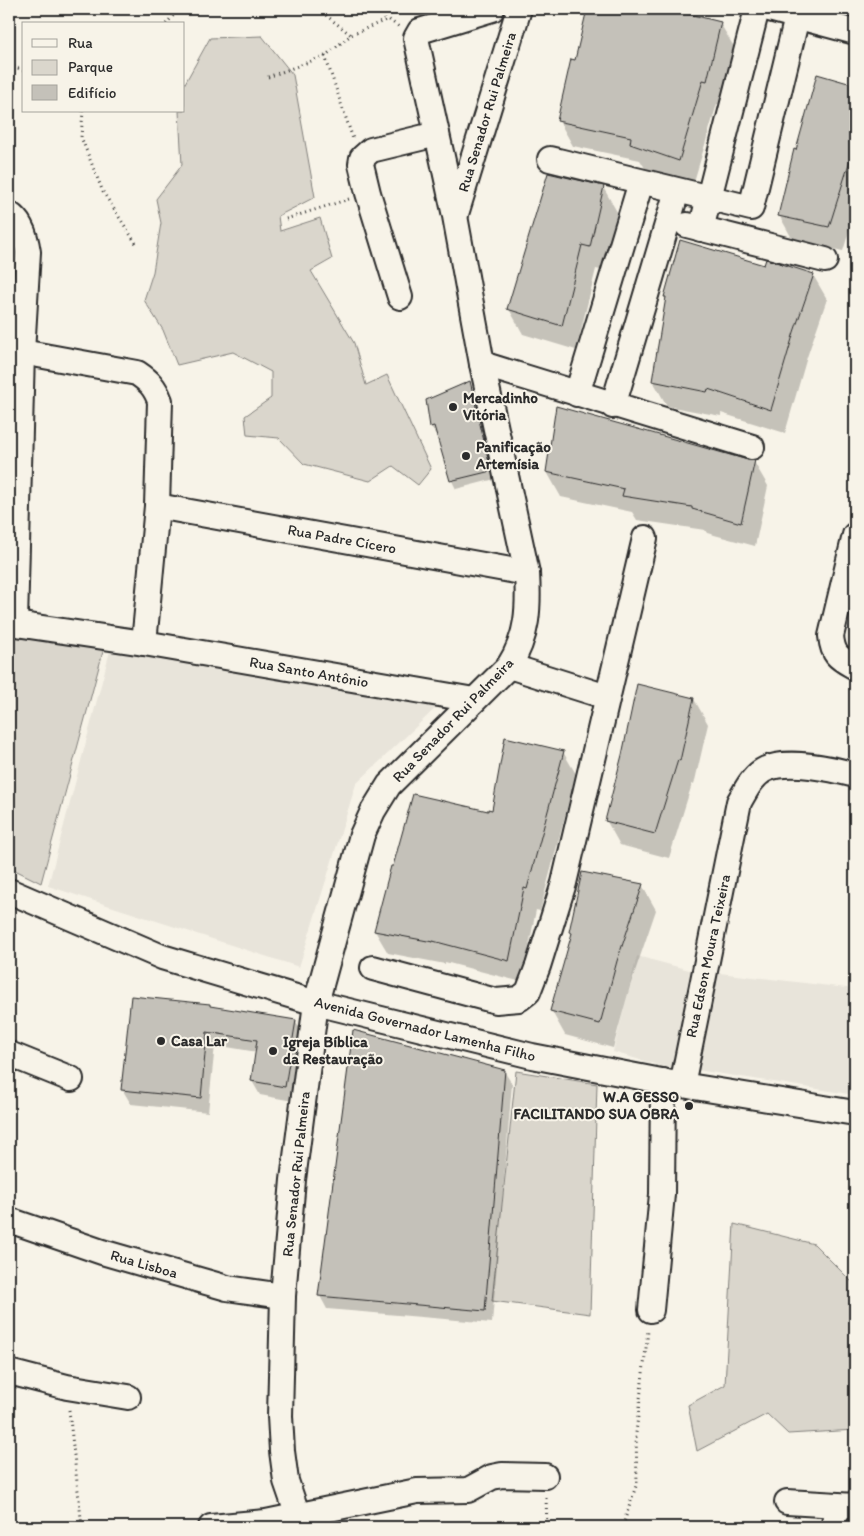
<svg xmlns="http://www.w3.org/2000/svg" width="864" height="1536" viewBox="0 0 864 1536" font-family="Itim,sans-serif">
	<rect width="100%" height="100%" fill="#f7f3e8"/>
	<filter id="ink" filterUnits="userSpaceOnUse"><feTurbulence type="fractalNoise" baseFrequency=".02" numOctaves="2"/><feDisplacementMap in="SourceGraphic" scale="10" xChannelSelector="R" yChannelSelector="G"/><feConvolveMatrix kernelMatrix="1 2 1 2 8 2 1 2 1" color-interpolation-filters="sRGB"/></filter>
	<g filter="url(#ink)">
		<g fill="#e8e4da">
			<path d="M111,647l332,54 -87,83 -57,183 -251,-81z"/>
			<path d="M637,956l56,15 -18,99 -62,-18z"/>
			<path d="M711,972l144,17v106l-164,-26z"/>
		</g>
		<g fill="#dad6cc" stroke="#82807c">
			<path d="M262,36l31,39 22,122 -37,19 2,15 40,-13 12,41 -21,12 43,72 12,42 21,-10 44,94 -13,16 -25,-19 -23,15 -66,-17 -25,-26 -32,-3 -2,-19 26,-18v-26l-38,-20 -56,13 -14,-35 -19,-30 9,-28 8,-49 -5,-24 26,-34 -3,-54h5v-26l26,-47z"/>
			<path d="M9,632l96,12 -64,239 -32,-16z"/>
			<path d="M516,1071l81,13 -7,230 -98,-13z"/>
			<path d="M734,1224l80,20 41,41v145l-67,4 -21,-20 -70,37 -9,-46 37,-20z"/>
		</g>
		<g fill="#0003">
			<path d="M588,9h75l57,14 14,24 -13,58 -4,-1 -24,81 -48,-17 -5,-8 -67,-14 -14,-25 17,-59z"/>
			<path d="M818,76l37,10v126l-12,39 -50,-11 -14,-25z"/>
			<path d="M603,187l14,25 -13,59 -8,-2 -20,81 -53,-16 -14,-25z"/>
			<path d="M765,267l48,8 14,24 -20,58 -22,76 -64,-20v3l-54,-10 -14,-25 13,-82 -1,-2z"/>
			<path d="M469,383l5,8 21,88 -39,10 -4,-8 -14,-46h-2l-5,-8 -4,-26z"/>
			<path d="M754,462l14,24 -13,60 -48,-13 -2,-3 -68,-10 -5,-8 -71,-15 -14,-25z"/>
			<path d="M694,699l14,25 -14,61 -2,-1 -23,74 -49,-13 -14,-25z"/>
			<path d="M563,752l13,22 -36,137 -4,-1 -14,72 -77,-20v2l-57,-11 -13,-22 114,-119h4z"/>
			<path d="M642,885l14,25 -26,76 -17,62 -48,-13 -14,-25 21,-75 -2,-3z"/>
			<path d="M210,1005l1,2 84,14 9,14 -11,66 -33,-6 -8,-14 5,-29 -42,-7 -7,67 -77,-8 -9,-15z"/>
			<path d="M354,1032l150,39 8,13 -20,239 -165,-14 -7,-13z"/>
		</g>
		<g fill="#c4c1b9" stroke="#2b2b2b">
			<path d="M587,9h81l53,13 -14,59 -4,-1 -24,81 -49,-17 1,-7 -74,-16 14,-62 4,1z"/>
			<path d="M817,74l38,11v69h-3l-23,73 -51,-11 16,-67 2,1z"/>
			<path d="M548,173l56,13 -14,61 -8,-2 -20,81 -55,-17z"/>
			<path d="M680,240l84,25 2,-6 48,15 -20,58 -23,78 -63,-21 -1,3 -55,-11 14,-84h-2z"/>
			<path d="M470,381l21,90 -41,10 -16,-55 -4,1 -4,-27z"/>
			<path d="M556,406l192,54h7l-14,63 -49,-14v-2l-70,-11 2,-7 -78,-17z"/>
			<path d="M637,684l57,14 -14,63 -2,-1 -23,74 -50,-13 17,-66z"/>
			<path d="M505,737l59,14 -37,138 -3,-1 -15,73 -76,-20v1l-59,-11 17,-65h2l20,-72 75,17v-2l4,1z"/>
			<path d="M582,872l61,12 -26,77 -17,63 -50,-13 22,-78 -3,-1z"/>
			<path d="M131,996l79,8v2l86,14 -11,67 -34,-6 6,-41 -50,-8 -6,66 -80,-8z"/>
			<path d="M353,1030l152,40 -20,241 -167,-15z"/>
		</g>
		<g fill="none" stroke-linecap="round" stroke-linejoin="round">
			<defs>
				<g id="minor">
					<path d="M769,9l86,23"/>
					<path d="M550,159l201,49 46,-191"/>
					<path d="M9,214c13,8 17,24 19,38l-6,100 -7,271"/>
					<path d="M456,214l63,-205"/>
					<path d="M687,225l138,35"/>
					<path d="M701,229l56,-220"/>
					<path d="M400,297l-32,-104 -7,-29 1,-6 9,-8 66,-16"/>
					<path d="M22,352l115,21c12,8 18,14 23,28l-3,105 -13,137"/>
					<path d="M482,364l270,83"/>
					<path d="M577,394l64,-212"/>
					<path d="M613,406l64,-215"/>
					<path d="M157,506l370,67"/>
					<path d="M855,535l-24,101c2,20 8,22 24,31"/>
					<path d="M9,623l135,20 330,57"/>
					<path d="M509,666l98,31"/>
					<path d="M9,891l153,66 154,46 216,53 150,29 173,28"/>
					<path d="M373,968l123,33 23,-2 9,-7 10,-26 26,-83 81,-345"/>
					<path d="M9,1054l62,25"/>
					<path d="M682,1085l57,-283c7,-12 14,-27 27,-33 22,-10 67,0 89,6"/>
					<path d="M9,1220l93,32 125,36 56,8"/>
					<path d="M651,1310l11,-116 1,-113"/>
					<path d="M9,1372l58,15 61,10"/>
					<path d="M787,1502l68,4"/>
					<path d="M298,1516l-12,-35 -4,-30 -2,-35 3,-120 10,-116 23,-177 46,-168 11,-24 16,-26 120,-119c19,-30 20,-58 18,-93l-45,-209 -27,-148 -39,-178 4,-7 72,-22"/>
					<path d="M211,1527l55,-5 151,-31 51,-1 24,-13 10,-2 43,1"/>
					<path d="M834,1527l2,-22"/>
				</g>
			</defs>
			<use href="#minor" stroke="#2b2b2b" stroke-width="28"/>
			<g stroke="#2b2b2b" stroke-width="3" stroke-dasharray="1 4" stroke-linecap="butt">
				<path d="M318,9l33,26"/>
				<path d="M379,9l9,10 11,8"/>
				<path d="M166,24l13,-15"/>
				<path d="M325,56l28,83"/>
				<path d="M9,64l15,7"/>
				<path d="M268,77l57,-21 26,-21 37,-16"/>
				<path d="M83,111l-2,26 22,55 34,53"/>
				<path d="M286,219l63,-20"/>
				<path d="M69,1410l13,117"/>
				<path d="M546,1498l1,29"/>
				<path d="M631,1527l-7,-5 13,-39 -1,-50 12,-102"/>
			</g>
			<use href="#minor" stroke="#f7f3e8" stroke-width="24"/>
		</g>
	</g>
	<g fill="#2b2b2b" stroke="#f7f3e8" stroke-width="2">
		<circle cx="453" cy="407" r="5"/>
		<circle cx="466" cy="456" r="5"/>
		<circle cx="161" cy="1041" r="5"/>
		<circle cx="273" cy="1051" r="5"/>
		<circle cx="689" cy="1106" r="5"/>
	</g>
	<g text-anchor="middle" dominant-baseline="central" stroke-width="4" stroke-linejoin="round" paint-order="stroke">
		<g font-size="15" fill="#2b2b2b" stroke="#f7f3e8">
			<text transform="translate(487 112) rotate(-73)">Rua Senador Rui Palmeira</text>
			<text transform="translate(342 539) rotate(10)">Rua Padre Cícero</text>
			<text transform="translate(309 672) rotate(10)">Rua Santo Antônio</text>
			<text transform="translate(453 720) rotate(-46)">Rua Senador Rui Palmeira</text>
			<text transform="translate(708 956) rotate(-78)">Rua Edson Moura Teixeira</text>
			<text transform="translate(425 1029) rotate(14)">Avenida Governador Lamenha Filho</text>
			<text transform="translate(296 1174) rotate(-84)">Rua Senador Rui Palmeira</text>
			<text transform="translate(144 1264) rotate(16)">Rua Lisboa</text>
		</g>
		<g font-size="15" font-weight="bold" fill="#2b2b2b" stroke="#f7f3e8" text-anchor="start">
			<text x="463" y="398">Mercadinho<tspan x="463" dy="17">Vitória</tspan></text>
			<text x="476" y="447">Panificação<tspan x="476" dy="17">Artemísia</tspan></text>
			<text x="171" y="1041">Casa Lar</text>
			<text x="283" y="1042">Igreja Bíblica<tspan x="283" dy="17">da Restauração</tspan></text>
			<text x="679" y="1097" text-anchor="end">W.A GESSO<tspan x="679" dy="17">FACILITANDO SUA OBRA</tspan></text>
		</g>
	</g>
	<rect width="864" height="1536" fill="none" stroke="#f7f3e8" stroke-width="30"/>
	<rect x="15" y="15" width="834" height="1506" fill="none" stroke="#2b2b2b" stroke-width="2" filter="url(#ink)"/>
	<rect x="22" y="22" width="162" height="90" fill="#f7f3e8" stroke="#a5a39c"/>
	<rect x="32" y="39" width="25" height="8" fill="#f7f3e8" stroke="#a5a39c"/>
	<text x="68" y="48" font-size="15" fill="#2b2b2b">Rua</text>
	<rect x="32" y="60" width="25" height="15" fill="#dad6cc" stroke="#a5a39c"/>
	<text x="68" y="72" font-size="15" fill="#2b2b2b">Parque</text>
	<rect x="32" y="85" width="25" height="15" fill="#c4c1b9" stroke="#a5a39c"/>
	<text x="68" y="98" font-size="15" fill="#2b2b2b">Edifício</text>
</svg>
